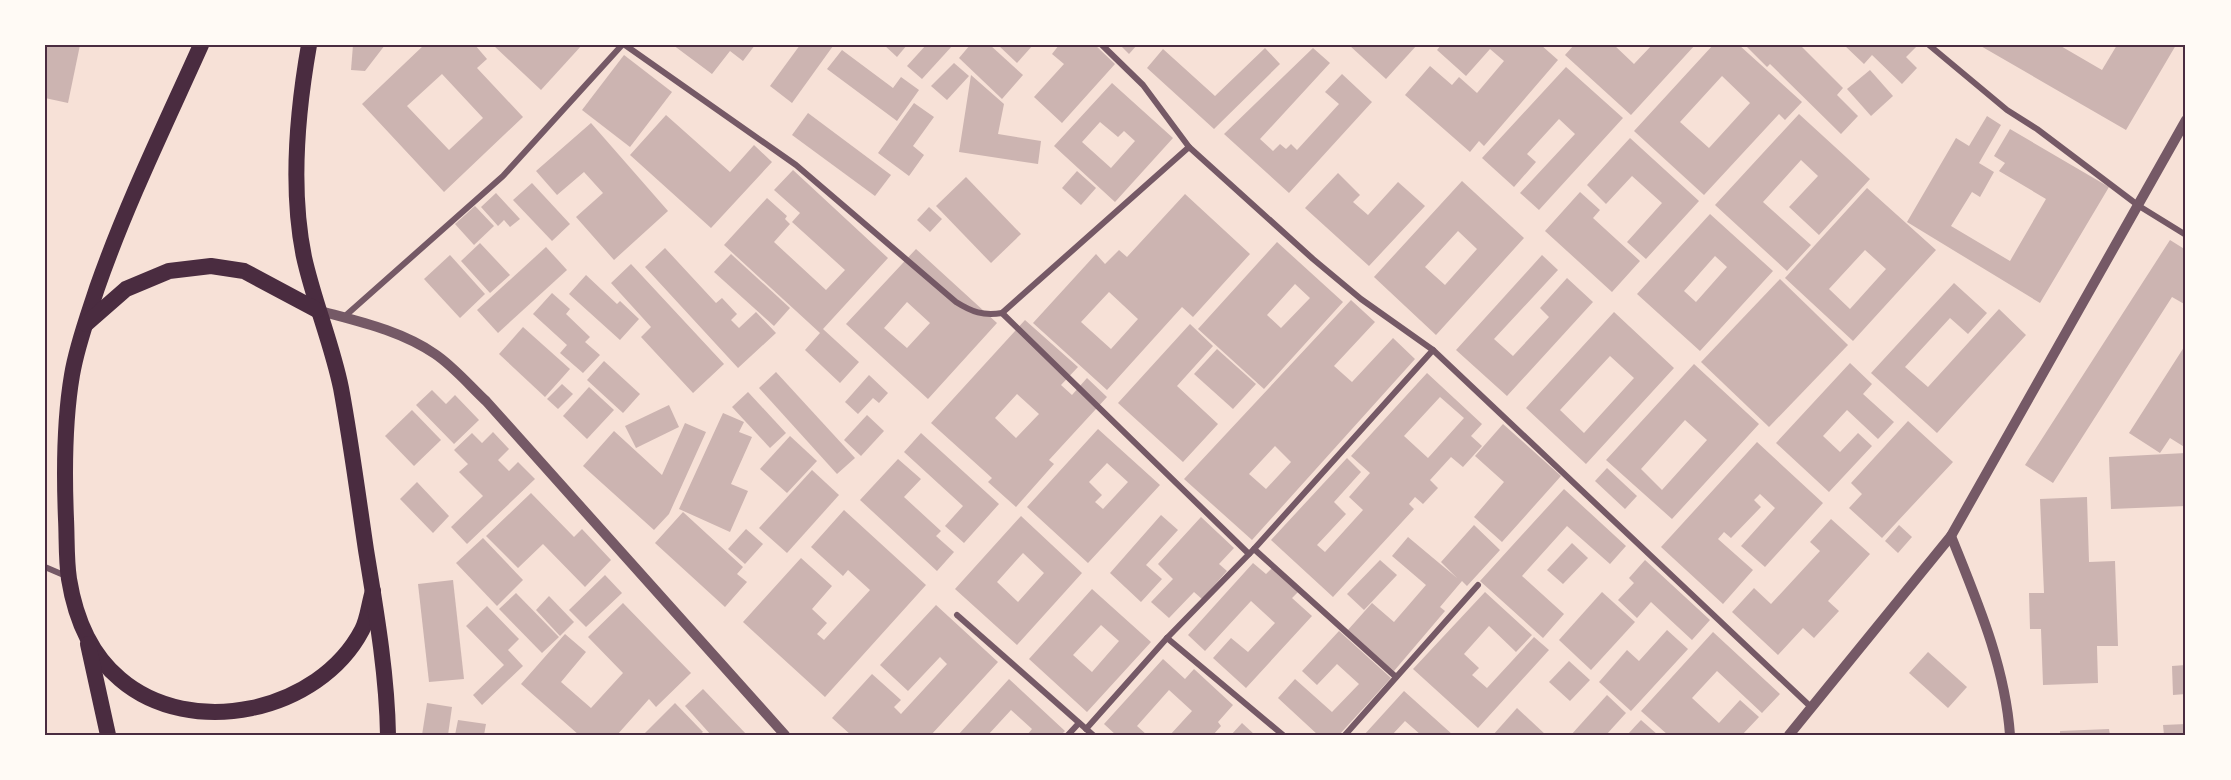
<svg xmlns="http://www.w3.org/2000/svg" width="2231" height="780" viewBox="0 0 2231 780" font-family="Raleway,sans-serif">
	<rect width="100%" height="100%" fill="#f7e1d7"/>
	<g fill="#ccb4b1" fill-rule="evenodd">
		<path d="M45,45h35l-12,58 -23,-5z"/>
		<path d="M353,45h32l-20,26 -14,-1z"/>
		<path d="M424,45h51l12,14 -10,9 46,49 -79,75 -82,-88zM442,74l41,44 -34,32 -42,-44z"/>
		<path d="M493,45h89l-41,45z"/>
		<path d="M673,45h82l-12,16 -13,-10 -18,23z"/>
		<path d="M800,45l33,1 -41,57 -22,-17z"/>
		<path d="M884,45h23l-10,12z"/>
		<path d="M926,45h27l-31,34 -15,-13z"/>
		<path d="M970,45h20l33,30 -21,24 -43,-41z"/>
		<path d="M998,45h35l-16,18z"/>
		<path d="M1059,45h36l20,19 -53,59 -28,-26 30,-33 -12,-10z"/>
		<path d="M1120,45h17l-8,9z"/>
		<path d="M1349,45h68l-31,34z"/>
		<path d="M1441,45h100l17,15 -74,86 -5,-5 -9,11 -65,-57 25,-29 22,19 7,-8 18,16 27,-32 -14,-12 -24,27 -29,-26z"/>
		<path d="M1574,45h40l20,19 18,-19h43l-64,70 -66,-60z"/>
		<path d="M1713,45h26l63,57 -17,18 -6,-6 -75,81 -70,-64zM1722,76l28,27 -41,45 -29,-26z"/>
		<path d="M1745,45h55l43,43 -6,7 21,21 -17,18 -71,-70 -3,3z"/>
		<path d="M1844,45h74l-12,12 11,11 -15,16 -30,-29 -8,9z"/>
		<path d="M1979,45h80l43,25 15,-25h59l-50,85z"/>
		<path d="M1265,48l15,16 -66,65 -67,-61 16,-19 52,47z"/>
		<path d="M1313,48l17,15 -70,76 13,12 7,-7 6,5 5,-5 6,6 42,-46 -14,-12 17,-18 30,28 -83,91 -65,-59z"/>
		<path d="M842,50l51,38 8,-11 18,13 -22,31 -70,-52z"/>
		<path d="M624,55l48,37 -42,55 -48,-37z"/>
		<path d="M954,63l15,13 -22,24 -16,-14z"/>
		<path d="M1566,67l57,51 -84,92 -19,-17 55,-59 -16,-15 -32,35 9,8 -22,25 -32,-29z"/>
		<path d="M1870,70l23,26 -22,20 -24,-27z"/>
		<path d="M971,75l33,29 -6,30 43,7 -3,23 -79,-12z"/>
		<path d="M1112,83l61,55 -58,64 -61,-56zM1100,122l18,15 6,-6 11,10 -24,27 -29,-26z"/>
		<path d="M914,103l20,14 -21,29 11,9 -15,21 -31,-23z"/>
		<path d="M808,113l83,62 -16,21 -83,-61z"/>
		<path d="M1799,114l71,65 -51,56 -30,-28 29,-31 -17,-16 -38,42 48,43 -24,26 -72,-66z"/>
		<path d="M666,115l64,57 24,-27 18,17 -61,66 -81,-73z"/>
		<path d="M1987,116l14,9 -22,38 15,9 -14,25 -8,-5 -21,34 59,35 36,-62 -47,-28 6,-8 -11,-7 16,-27 99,58 -69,116 -133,-81 49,-84 13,8z"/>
		<path d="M591,123l77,88 -54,49 -38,-43 27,-24 -19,-21 -27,23 -21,-24z"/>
		<path d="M1630,138l69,63 -53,58 -19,-17 35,-39 -30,-27 -26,28 -19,-19z"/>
		<path d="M793,170l95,88 -65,71 36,33 -19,21 -35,-33 15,-17 -96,-88 43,-47 20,18 -2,3 5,5 -16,18 52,48 19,-20 -53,-48 8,-9 -26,-23z"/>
		<path d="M1077,171l19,17 -15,17 -19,-17z"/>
		<path d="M1338,173l22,22 -7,7 15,13 30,-33 27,24 -56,60 -64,-58z"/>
		<path d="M966,177l55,57 -30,29 -55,-57z"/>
		<path d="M1462,181l62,57 -88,97 -62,-58zM1458,231l19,18 -32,36 -20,-18z"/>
		<path d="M532,183l38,41 -18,17 -39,-41z"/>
		<path d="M1867,188l69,62 -83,91 -68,-63zM1865,250l21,19 -36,40 -21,-20z"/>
		<path d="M1580,192l20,18 -7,8 47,43 -28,31 -67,-61z"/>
		<path d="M496,193l24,26 -10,8 -6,-7 -6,6 -17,-19z"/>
		<path d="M1185,194l65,60 -57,63 -11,-10 -75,83 -74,-67 63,-69 9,10 14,-14 8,7zM1109,292l29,27 -27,30 -30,-27z"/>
		<path d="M475,206l19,20 -20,19 -19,-21z"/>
		<path d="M929,207l13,12 -12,13 -13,-12z"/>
		<path d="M1710,214l63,57 -73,80 -63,-57zM1715,256l12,11 -31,35 -12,-11z"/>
		<path d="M2170,240l16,10v55l-14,-8 -119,186 -28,-18z"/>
		<path d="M1277,242l66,60 -79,87 -66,-60zM1295,284l15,14 -29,30 -14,-13z"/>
		<path d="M480,243l30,32 -20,18 -29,-32z"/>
		<path d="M546,247l21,23 -69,63 -21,-23z"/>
		<path d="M665,248l51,55 6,-5 15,16 -6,6 8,8 17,-16 20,21 -38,35 -93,-101z"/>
		<path d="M916,249l81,74 -69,76 -82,-75zM907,302l23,21 -23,25 -23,-20z"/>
		<path d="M731,254l59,54 -16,18 -60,-54z"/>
		<path d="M450,255l35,39 -25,24 -36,-39z"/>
		<path d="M1542,255l16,15 -64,69 19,17 36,-39 -9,-9 27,-30 26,24 -86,94 -51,-46z"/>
		<path d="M631,264l93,100 -31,29 -52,-56 10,-10 -40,-44z"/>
		<path d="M586,275l31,29 3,-3 19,18 -19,21 -51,-46z"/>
		<path d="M1780,279l68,66 -79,82 -68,-65z"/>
		<path d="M1954,283l33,30 -19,21 -18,-16 -45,49 23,20 71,-78 27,26 -89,98 -66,-60z"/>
		<path d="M552,293l18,16 -4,5 24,23 -5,5 15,13 -17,18 -23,-20 7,-8 -34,-31z"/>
		<path d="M1351,300l24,22 -41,44 18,16 41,-44 22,21 -163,181 -68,-61zM1275,446l16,16 -25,27 -17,-15z"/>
		<path d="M1614,312l60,56 -88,96 -60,-56zM1610,356l24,22 -50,55 -24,-23z"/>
		<path d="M1025,320l53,47 -17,18 11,10 15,-17 20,19 -58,63 5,4 -38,43 -28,-25 4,-4 -61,-55zM1017,394l22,20 -23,24 -21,-20z"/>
		<path d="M1190,324l23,22 -36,40 41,38 -35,38 -65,-59z"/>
		<path d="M523,327l47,42 -25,28 -46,-43z"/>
		<path d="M2186,344v104l-16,-10 -10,15 -31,-20z"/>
		<path d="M1217,349l39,35 -23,25 -39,-35z"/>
		<path d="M604,361l36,33 -17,19 -36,-33z"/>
		<path d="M1850,363l22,21 -9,10 31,28 -16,17 -31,-29 -24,26 17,16 18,-19 14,13 -43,46 -53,-49z"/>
		<path d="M1694,364l65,60 -87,95 -66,-59zM1685,420l22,20 -45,50 -21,-21z"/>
		<path d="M776,372l79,86 -18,16 -78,-86z"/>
		<path d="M1427,373l55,51 -11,12 11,10 -19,21 -12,-10 -21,23 8,8 -15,16 -8,-7 -6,7 5,5 -81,88 -62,-57 76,-82 14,14 -27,30 12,12 -29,31 8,7 38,-42 -14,-13 21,-24 -19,-17zM1440,397l24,21 -36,40 -24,-22z"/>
		<path d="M869,375l19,18 -9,10 -6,-5 -15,16 -13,-12z"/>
		<path d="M562,384l11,10 -15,15 -11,-10z"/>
		<path d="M589,387l25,23 -27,29 -24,-23z"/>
		<path d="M432,390l14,14 9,-9 24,25 -25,24 -38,-39z"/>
		<path d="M748,392l38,41 -16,15 -38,-41z"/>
		<path d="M669,405l10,22 -43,21 -11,-22z"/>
		<path d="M412,410l29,30 -27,26 -29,-30z"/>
		<path d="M723,413l21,9 -5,10 13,5 -21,47 17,7 -18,41 -51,-23z"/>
		<path d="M867,415l17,16 -23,25 -17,-16z"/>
		<path d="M1908,421l45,41 -71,76 -33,-30 13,-14 -11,-11z"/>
		<path d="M685,423l21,9 -37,82 -15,16 -71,-64 31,-35 48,44z"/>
		<path d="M1503,424l58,52 -59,66 -28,-25 30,-35 -29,-26z"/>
		<path d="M1098,429l62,56 -72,78 -61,-56zM1107,463l21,19 -25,27 -8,-7 7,-7 -13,-13z"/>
		<path d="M493,432l16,17 -11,11 11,11 9,-9 17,17 -68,65 -16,-17 32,-31 -24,-24 9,-8 -14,-14 18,-17 10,10z"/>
		<path d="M921,433l78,71 -35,39 -19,-17 18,-20 -59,-54z"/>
		<path d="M790,436l27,25 -30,32 -27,-24z"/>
		<path d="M1757,442l66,61 -58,64 -24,-21 34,-38 -15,-14 -6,6 7,7 -30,31 -7,-6 -6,7 35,31 -30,34 -62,-57z"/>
		<path d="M2186,453v53l-75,3 -2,-52z"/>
		<path d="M898,459l23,20 -17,18 37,34 -5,5 18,16 -17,19 -77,-71z"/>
		<path d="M1607,468l30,28 -12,13 -30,-28z"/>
		<path d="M812,470l27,25 -52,58 -28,-25z"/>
		<path d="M417,482l32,34 -16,17 -33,-34z"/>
		<path d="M1564,489l62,57 -16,18 -43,-38 -45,50 42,38 -21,24 -63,-57z"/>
		<path d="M531,493l43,44 8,-8 29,31 -26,27 -42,-43 -25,24 -32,-32z"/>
		<path d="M2087,497l2,65 26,-1 3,85h-21l1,37 -55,2 -2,-56h-11l-1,-36h15l-4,-94z"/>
		<path d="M844,510l82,75 -101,112 -82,-75 58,-64 31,28 -20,23 15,14 -10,11 7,6 46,-50 -22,-20 -5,6 -32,-29z"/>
		<path d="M683,512l60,55 -6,7 10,8 -22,25 -70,-64z"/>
		<path d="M1161,515l17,15 -32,35 16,14 -21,23 -31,-29z"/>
		<path d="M1021,516l61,57 -65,72 -62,-56zM1023,553l21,20 -26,29 -21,-20z"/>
		<path d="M1201,517l33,31 -15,16 8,7 -25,28 -8,-7 -25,26 -18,-16 22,-23 -15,-15z"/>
		<path d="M1831,519l39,35 -42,47 11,10 -25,27 -11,-10 -25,27 -46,-43 22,-24 17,16 49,-53 -10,-9z"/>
		<path d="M1474,525l26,25 -33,36 -5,-5 -22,26 5,4 -51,60 -47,-40 25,-28 22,19 32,-37 -34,-29 16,-19 49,41 -16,-16z"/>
		<path d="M1899,525l13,12 -14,16 -13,-12z"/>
		<path d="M746,529l17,15 -18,20 -17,-15z"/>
		<path d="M483,538l40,42 -26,26 -41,-43z"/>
		<path d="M1572,543l16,15 -25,26 -16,-14z"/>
		<path d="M1380,560l17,15 -33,35 -17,-16z"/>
		<path d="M1645,560l65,60 -18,20 -41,-38 -14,16 -19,-18 16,-17 -5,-5z"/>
		<path d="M1253,563l13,11 6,-6 26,24 -6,6 20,18 -66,72 -33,-30 18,-20 17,14 27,-29 -24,-22 -46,50 -17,-16z"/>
		<path d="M605,575l17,18 -36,34 -17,-17z"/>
		<path d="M453,580l11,99 -35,3 -11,-98z"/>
		<path d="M1092,589l59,53 -64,70 -58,-53zM1101,625l18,16 -27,31 -19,-17z"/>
		<path d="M1485,592l47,43 -16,17 -27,-26 -25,28 15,14 -7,7 15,13 47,-51 15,13 -71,78 -65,-59z"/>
		<path d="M1602,592l33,30 -44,48 -32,-30z"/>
		<path d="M516,593l43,44 -17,16 -43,-44z"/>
		<path d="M549,596l25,26 -14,14 -24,-26z"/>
		<path d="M623,603l68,70 -35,34 -7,-8 -32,36h-38l-58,-51 44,-50 21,18 -25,30 30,26 32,-35 -35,-36z"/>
		<path d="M936,605l62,57 -67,73h-80l-19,-17 40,-44 29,26 -7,7 7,7 46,-50 -7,-7 -32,34 -28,-26z"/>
		<path d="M487,606l32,33 -11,11 15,16 -41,39 -9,-10 31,-30 -38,-39z"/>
		<path d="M1667,630l21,19 -57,62 -32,-29 28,-32 12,11z"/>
		<path d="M1339,631l52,47 -52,57h-21l-40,-37 17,-19 37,33 27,-28 -22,-20 -20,21 -15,-14z"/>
		<path d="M1713,632l67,62 -18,19 -45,-42 -25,27 27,25 21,-23 19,17 -17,18h-74l-27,-24z"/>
		<path d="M1928,652l39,35 -19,21 -39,-35z"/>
		<path d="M1163,659l22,20 9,-10 39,36 -15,17 3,4 -8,9h-43l22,-24 -23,-21 -32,36 10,9h-31l-12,-11z"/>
		<path d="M1569,661l21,19 -20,21 -21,-19z"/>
		<path d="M2186,665v29l-13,1 -1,-29z"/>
		<path d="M1009,679l56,52 -4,4h-34l5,-6 -21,-19 -23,25h-30z"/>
		<path d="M703,689l44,46h-36l-26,-29z"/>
		<path d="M1404,691l49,44h-32l-16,-14 -13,14h-28z"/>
		<path d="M1607,695l19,18 -20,22h-35z"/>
		<path d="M427,703l25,4 -4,28h-26z"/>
		<path d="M675,703l28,29 -4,3h-56z"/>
		<path d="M1517,708l29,27h-53z"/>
		<path d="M458,720l28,4 -2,11h-29z"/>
		<path d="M1641,720l17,15h-31z"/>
		<path d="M1242,723l13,12h-24z"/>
		<path d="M2186,724v11h-22l-1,-10z"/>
		<path d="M2109,729l1,6h-50v-4z"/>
	</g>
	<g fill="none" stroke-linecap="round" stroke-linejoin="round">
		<g stroke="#755966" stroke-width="6">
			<path d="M625,45l171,120 160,137c16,10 27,14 46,11l187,-166 124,112 48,40 72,51 379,358"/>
			<path d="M1102,45l41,40 46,62"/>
			<path d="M1929,45l78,65 30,19 102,77 47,29"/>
			<path d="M1002,313l247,241"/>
			<path d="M344,317l159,-141 119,-131"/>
			<path d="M1254,549l142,128"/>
			<path d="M45,567l21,9"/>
			<path d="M957,615l136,120"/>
			<path d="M1167,638l116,97"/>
			<path d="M1086,729l81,-91 87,-89 179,-199"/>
			<path d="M1068,735l11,-12"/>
			<path d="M1345,735l133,-150"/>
		</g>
		<g stroke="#755966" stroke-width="10">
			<path d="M317,310c40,11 83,20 118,44 18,12 35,32 51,47l299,334"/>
			<path d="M1951,536c26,65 54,129 59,199"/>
			<path d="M1789,735l162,-199 235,-416"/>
		</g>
		<g stroke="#4a2c40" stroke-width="16">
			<path d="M201,45c-36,80 -75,160 -104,243 -9,28 -20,57 -25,87 -8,47 -8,96 -6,144 1,19 0,40 3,60 6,37 21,75 51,100 71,61 199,33 242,-49 6,-11 7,-27 11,-39"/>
			<path d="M309,45c-12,68 -19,144 -5,212 10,45 28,87 37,131 10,54 17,108 25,162 10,61 21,124 22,185"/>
			<path d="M86,324l40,-35 43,-18 42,-5 33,5 73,39"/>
			<path d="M88,644l20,91"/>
		</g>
	</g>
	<rect width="2231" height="780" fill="none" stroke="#fffaf5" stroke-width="93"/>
	<rect x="46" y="46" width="2138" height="688" fill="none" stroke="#4a2c40" stroke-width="2"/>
</svg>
